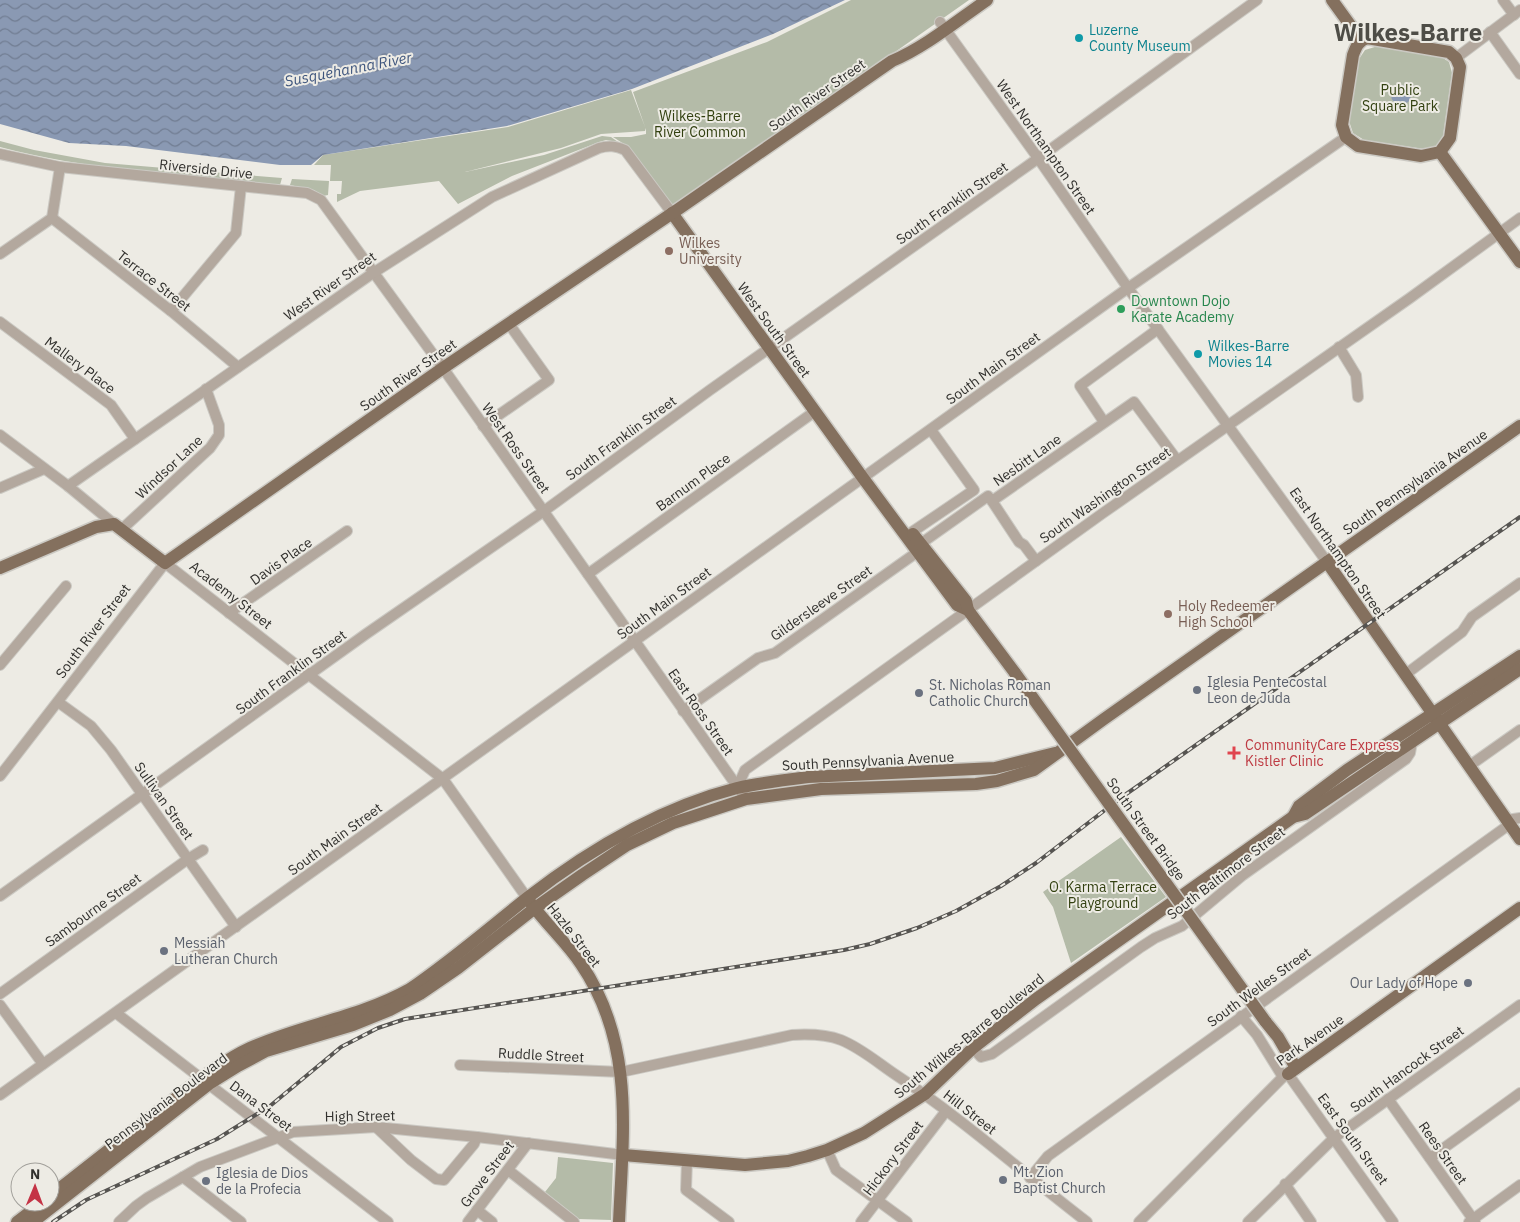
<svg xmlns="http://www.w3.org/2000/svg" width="1520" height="1222" viewBox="0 0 1520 1222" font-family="'IBM Plex Sans',sans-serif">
	<defs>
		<pattern id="water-waves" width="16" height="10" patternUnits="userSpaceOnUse" patternTransform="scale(1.25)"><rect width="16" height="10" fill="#8a99b3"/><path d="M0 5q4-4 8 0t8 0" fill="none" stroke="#717d92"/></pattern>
	</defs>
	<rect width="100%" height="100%" fill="#edebe4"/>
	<g fill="#b4bba8">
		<path d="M851,0h118l-195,137 -100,68 -5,-2 -45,-59 -11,-7h18l15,-3v-6l-1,3 -44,3 -40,14 -96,24 79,-17 58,-19 9,1 7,5 -12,-2 -7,2 -87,34 -54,28 -19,-23 -79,10 -23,11v-8h4l1,-13h-12l1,-16h-17l9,-10 185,-28 123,-37 14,37 -12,-35 134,-50z"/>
		<path d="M1378,46l62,10 9,6 3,11 -9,63 -7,11 -12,2 -60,-9 -11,-7 -4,-12 10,-62 6,-9z"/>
		<path d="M0,141l34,9 71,13 177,15 -2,7c-94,-10 -188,-14 -280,-38z"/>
		<path d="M292,179l37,2 -1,14 -5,1 -9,-6 -24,-5z"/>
		<path d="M1121,837l45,60 -95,66 -18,-56 -10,-15z"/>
		<path d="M558,1157l55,6 -2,57 -32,-1 -34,-27 11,-14z"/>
	</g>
	<g fill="url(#water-waves)">
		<path d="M0,0h845l-72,34 -141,55 -125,37 -184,29 -12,10h-31l-154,-19 -57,-3 -69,-19z"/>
		<circle cx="1401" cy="95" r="10"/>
	</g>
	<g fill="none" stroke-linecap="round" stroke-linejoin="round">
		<defs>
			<g id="minor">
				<path d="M1503,0l11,15"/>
				<path d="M940,22l98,136 90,130 199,274"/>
				<path d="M1490,32l30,42"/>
				<path d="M1456,58l64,-48"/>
				<path d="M0,154l60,13 247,26 14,7 122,168 303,431"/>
				<path d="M52,218l119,93 67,56"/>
				<path d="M0,254l52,-36 8,-51"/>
				<path d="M171,311l65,-78 5,-47"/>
				<path d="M0,322l111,83 24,34"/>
				<path d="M1339,347l17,28 2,22"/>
				<path d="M1104,422l-24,-36 78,-57"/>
				<path d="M483,426l66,-46 -40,-56"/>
				<path d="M0,435l68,51 46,38"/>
				<path d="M68,486l305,-213 119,-76 107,-49c10,-3 17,-2 26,2l47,63"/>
				<path d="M0,488l44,-19"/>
				<path d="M992,501l27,41 5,3 12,16"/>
				<path d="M121,530l89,-82 9,-13v-10l-13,-36"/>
				<path d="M912,532l62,-42 -43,-60"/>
				<path d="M916,547l72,-51 4,5 142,-99 43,58"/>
				<path d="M588,574l226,-162"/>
				<path d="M229,613l118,-82"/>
				<path d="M0,665l66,-79"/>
				<path d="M1406,674l56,-42 10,-15 48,-34"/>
				<path d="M58,702l33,24 20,24 125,177"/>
				<path d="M683,711l75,-53 17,-5 148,-105"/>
				<path d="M1469,766l51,-36"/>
				<path d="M0,776l165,-213 278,216 84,119"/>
				<path d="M737,788l8,-18 358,-257 307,-215 110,-80"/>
				<path d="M1507,820l13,-2"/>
				<path d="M0,896l366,-262 178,-123 166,-121 323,-228 224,-162"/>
				<path d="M0,994l188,-135 15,-9"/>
				<path d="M0,1005l43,59"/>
				<path d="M116,1013l272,209"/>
				<path d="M1241,1016l16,19 26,42"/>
				<path d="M973,1048l8,9 11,-3 149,-107 14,-9 27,-12 61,-51 163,-116 4,-6 2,-11"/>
				<path d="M460,1065l161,7 171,-37c17,-1 33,-1 49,5 20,8 37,23 55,35 67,44 127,98 191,147"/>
				<path d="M0,1095l1128,-807 218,-151"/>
				<path d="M1388,1099l87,123"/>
				<path d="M376,1127l35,33 25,19 8,1 30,-36 3,-7"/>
				<path d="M827,1150l9,20 71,52"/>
				<path d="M1430,1158l90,-65"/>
				<path d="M687,1160l-1,30 43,32"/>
				<path d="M508,1170l66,52"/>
				<path d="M183,1177l58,45"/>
				<path d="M1030,1178l18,-22 462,-332"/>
				<path d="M1285,1184l26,38"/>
				<path d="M477,1210l15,12"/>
				<path d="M119,1222l17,-16 11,-8 53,-31 93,-35 83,-5 101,10 146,18"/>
				<path d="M468,1222l60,-79"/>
				<path d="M861,1222l85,-111"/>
				<path d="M1139,1222l144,-145 5,-3 105,148"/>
				<path d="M1248,1222l86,-84 186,-133"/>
				<path d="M1469,1222l51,-37"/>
			</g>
			<g id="major">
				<path d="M1332,0l29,40"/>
				<path d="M1367,38l82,14 7,6 4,9 -10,71 -10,14 -19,4 -63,-10 -12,-9 -4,-12 11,-70c3,-8 5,-14 14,-17z"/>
				<path d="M1440,152l80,110"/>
				<path d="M672,213l191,265 94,127 11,5 47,63"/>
				<path d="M913,534l53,67 2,9"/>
				<path d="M1327,562l193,277"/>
				<path d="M0,568l96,-41 18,-3 51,39 278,-195 234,-158 215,-149c32,-13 66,-41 95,-61"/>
				<path d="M1293,817l6,-11 48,-36 173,-114"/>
				<path d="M530,902c16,22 36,40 51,62 54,79 42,168 38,258"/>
				<path d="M1265,1021l13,16 18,31"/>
				<path d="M1288,1074l232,-166"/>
				<path d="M623,1155l122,10 21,-2 22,-2 20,-5 19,-6 37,-17 61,-39 48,-46 63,-49 257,-182 12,-3 215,-145"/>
				<path d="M50,1196c41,-32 81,-64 122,-95 25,-19 50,-40 78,-53 53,-24 108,-30 160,-59 41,-28 78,-60 117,-91 63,-49 132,-90 210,-110 23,-5 47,-8 71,-11l187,-9 60,-15"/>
				<path d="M17,1222l26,-20"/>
				<path d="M33,1222l176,-138 29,-18 28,-15 87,-26 37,-15 30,-16 38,-26 77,-60 47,-33 45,-30 46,-22 73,-24 75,-10 155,-5 21,-3 37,-11 70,-51 416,-293"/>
			</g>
		</defs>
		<use href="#minor" stroke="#cbc9c3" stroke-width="12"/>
		<use href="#major" stroke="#cbc9c3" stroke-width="15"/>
		<use href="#minor" stroke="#b3a89e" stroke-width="10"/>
		<use href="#major" stroke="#84705e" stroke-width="12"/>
		<defs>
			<path id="rail" d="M53,1222l33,-22 131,-61 53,-33 71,-59 37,-19 27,-9 439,-69 26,-6 47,-16 39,-17 45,-25 35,-23 86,-66 398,-280"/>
		</defs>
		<use href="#rail" stroke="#565451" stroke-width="4"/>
		<use href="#rail" stroke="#edebe4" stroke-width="2" stroke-dasharray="5.5" stroke-linecap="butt"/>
		<defs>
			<path id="major-bridge" d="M1015,673l250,348"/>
		</defs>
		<use href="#major-bridge" stroke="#cbc9c3" stroke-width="15" stroke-linecap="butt"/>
		<use href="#major-bridge" stroke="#84705e" stroke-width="12"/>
	</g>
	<g fill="#0f9aa8" stroke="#edebe4" stroke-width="2">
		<circle cx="1079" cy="38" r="5"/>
		<circle cx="1198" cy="354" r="5"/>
	</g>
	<g fill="#8d6e63" stroke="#edebe4" stroke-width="2">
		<circle cx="669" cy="251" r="5"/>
		<circle cx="1168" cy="614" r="5"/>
	</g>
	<circle fill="#2e9e5b" stroke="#edebe4" stroke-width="2" cx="1121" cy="309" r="5"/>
	<g fill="#6b7280" stroke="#edebe4" stroke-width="2">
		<circle cx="1197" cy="690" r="5"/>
		<circle cx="919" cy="693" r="5"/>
		<circle cx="164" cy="951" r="5"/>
		<circle cx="1468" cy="983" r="5"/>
		<circle cx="1003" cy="1180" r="5"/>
		<circle cx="206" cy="1181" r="5"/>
	</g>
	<path fill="#e0444e" stroke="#edebe4" stroke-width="2" d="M1231.5 745.5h5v5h5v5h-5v5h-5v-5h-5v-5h5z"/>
	<g text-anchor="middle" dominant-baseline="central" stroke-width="4" stroke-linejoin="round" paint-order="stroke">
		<g font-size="14" fill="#0d838f" stroke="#edebe4" text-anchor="start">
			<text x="1089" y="30">Luzerne<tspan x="1089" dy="16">County Museum</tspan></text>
			<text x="1208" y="346">Wilkes-Barre<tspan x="1208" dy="16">Movies 14</tspan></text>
		</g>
		<g font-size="14" fill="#324010" stroke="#edebe4">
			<text x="1400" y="90">Public<tspan x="1400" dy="16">Square Park</tspan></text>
			<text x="700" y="116">Wilkes-Barre<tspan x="700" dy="16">River Common</tspan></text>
			<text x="1103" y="887">O. Karma Terrace<tspan x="1103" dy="16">Playground</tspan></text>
		</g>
		<g font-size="14" fill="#31302d" stroke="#edebe4">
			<text transform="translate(817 95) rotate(-35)">South River Street</text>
			<text transform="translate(1046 147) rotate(55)">West Northampton Street</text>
			<text transform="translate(206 169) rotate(6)">Riverside Drive</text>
			<text transform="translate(952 203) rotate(-35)">South Franklin Street</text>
			<text transform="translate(154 281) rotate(38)">Terrace Street</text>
			<text transform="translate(330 286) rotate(-35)">West River Street</text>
			<text transform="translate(774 330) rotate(54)">West South Street</text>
			<text transform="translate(80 365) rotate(37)">Mallery Place</text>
			<text transform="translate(993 368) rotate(-36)">South Main Street</text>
			<text transform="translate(408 375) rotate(-35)">South River Street</text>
			<text transform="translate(621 438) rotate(-36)">South Franklin Street</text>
			<text transform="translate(516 448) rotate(55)">West Ross Street</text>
			<text transform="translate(1027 460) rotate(-35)">Nesbitt Lane</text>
			<text transform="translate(169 467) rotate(-43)">Windsor Lane</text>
			<text transform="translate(693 482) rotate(-36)">Barnum Place</text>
			<text transform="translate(1415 482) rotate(-35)">South Pennsylvania Avenue</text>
			<text transform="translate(1105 495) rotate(-35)">South Washington Street</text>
			<text transform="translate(1338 553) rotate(55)">East Northampton Street</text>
			<text transform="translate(281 561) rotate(-35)">Davis Place</text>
			<text transform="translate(231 595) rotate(38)">Academy Street</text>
			<text transform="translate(664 603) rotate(-36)">South Main Street</text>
			<text transform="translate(821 603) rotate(-35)">Gildersleeve Street</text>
			<text transform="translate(93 631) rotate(-53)">South River Street</text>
			<text transform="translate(291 672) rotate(-36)">South Franklin Street</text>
			<text transform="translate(701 712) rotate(55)">East Ross Street</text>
			<text transform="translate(868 761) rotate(-3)">South Pennsylvania Avenue</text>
			<text transform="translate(164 801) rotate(55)">Sullivan Street</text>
			<text transform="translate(1146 829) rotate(54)">South Street Bridge</text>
			<text transform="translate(335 839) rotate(-36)">South Main Street</text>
			<text transform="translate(1226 873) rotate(-37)">South Baltimore Street</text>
			<text transform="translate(93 910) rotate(-36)">Sambourne Street</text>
			<text transform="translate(574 935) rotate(52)">Hazle Street</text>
			<text transform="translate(1259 987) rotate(-36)">South Welles Street</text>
			<text transform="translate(969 1036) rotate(-39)">South Wilkes-Barre Boulevard</text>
			<text transform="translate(1310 1040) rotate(-35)">Park Avenue</text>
			<text transform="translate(541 1055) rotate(3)">Ruddle Street</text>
			<text transform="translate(1407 1069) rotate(-36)">South Hancock Street</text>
			<text transform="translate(166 1101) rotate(-37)">Pennsylvania Boulevard</text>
			<text transform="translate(261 1106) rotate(37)">Dana Street</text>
			<text transform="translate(970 1112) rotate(38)">Hill Street</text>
			<text transform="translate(360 1116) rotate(-1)">High Street</text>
			<text transform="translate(1353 1139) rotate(54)">East South Street</text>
			<text transform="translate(1443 1153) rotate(55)">Rees Street</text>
			<text transform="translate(893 1158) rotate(-53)">Hickory Street</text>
			<text transform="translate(487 1174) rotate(-53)">Grove Street</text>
		</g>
		<g font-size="14" fill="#785e54" stroke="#edebe4" text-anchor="start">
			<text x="679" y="243">Wilkes<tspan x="679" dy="16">University</tspan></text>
			<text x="1178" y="606">Holy Redeemer<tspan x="1178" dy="16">High School</tspan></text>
		</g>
		<g font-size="14" fill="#27864d" stroke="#edebe4" text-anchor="start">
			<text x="1131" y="301">Downtown Dojo<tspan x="1131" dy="16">Karate Academy</tspan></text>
		</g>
		<g font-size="14" fill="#5b616d" stroke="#edebe4" text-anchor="start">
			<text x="1207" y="682">Iglesia Pentecostal<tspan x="1207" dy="16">Leon de Juda</tspan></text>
			<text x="929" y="685">St. Nicholas Roman<tspan x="929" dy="16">Catholic Church</tspan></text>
			<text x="174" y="943">Messiah<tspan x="174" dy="16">Lutheran Church</tspan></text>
			<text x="1458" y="983" text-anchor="end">Our Lady of Hope</text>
			<text x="1013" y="1172">Mt. Zion<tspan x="1013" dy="16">Baptist Church</tspan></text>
			<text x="216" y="1173">Iglesia de Dios<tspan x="216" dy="16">de la Profecia</tspan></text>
		</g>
		<g font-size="14" fill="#be3a42" stroke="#edebe4" text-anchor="start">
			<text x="1245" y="745">CommunityCare Express<tspan x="1245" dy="16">Kistler Clinic</tspan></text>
		</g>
		<g font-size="15" font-style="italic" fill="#3e557d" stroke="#edebe4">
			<text transform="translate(348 69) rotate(-11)">Susquehanna River</text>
		</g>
		<g font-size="24" font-weight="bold" fill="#4e4d47" stroke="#edebe4">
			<text x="1408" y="32">Wilkes-Barre</text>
		</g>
	</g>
	<g transform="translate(35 1187) rotate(1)"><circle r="24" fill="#edebe4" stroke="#a2a09b"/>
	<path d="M0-4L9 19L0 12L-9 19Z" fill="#c43345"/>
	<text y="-8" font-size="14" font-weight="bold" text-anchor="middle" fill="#31302d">N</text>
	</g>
</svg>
